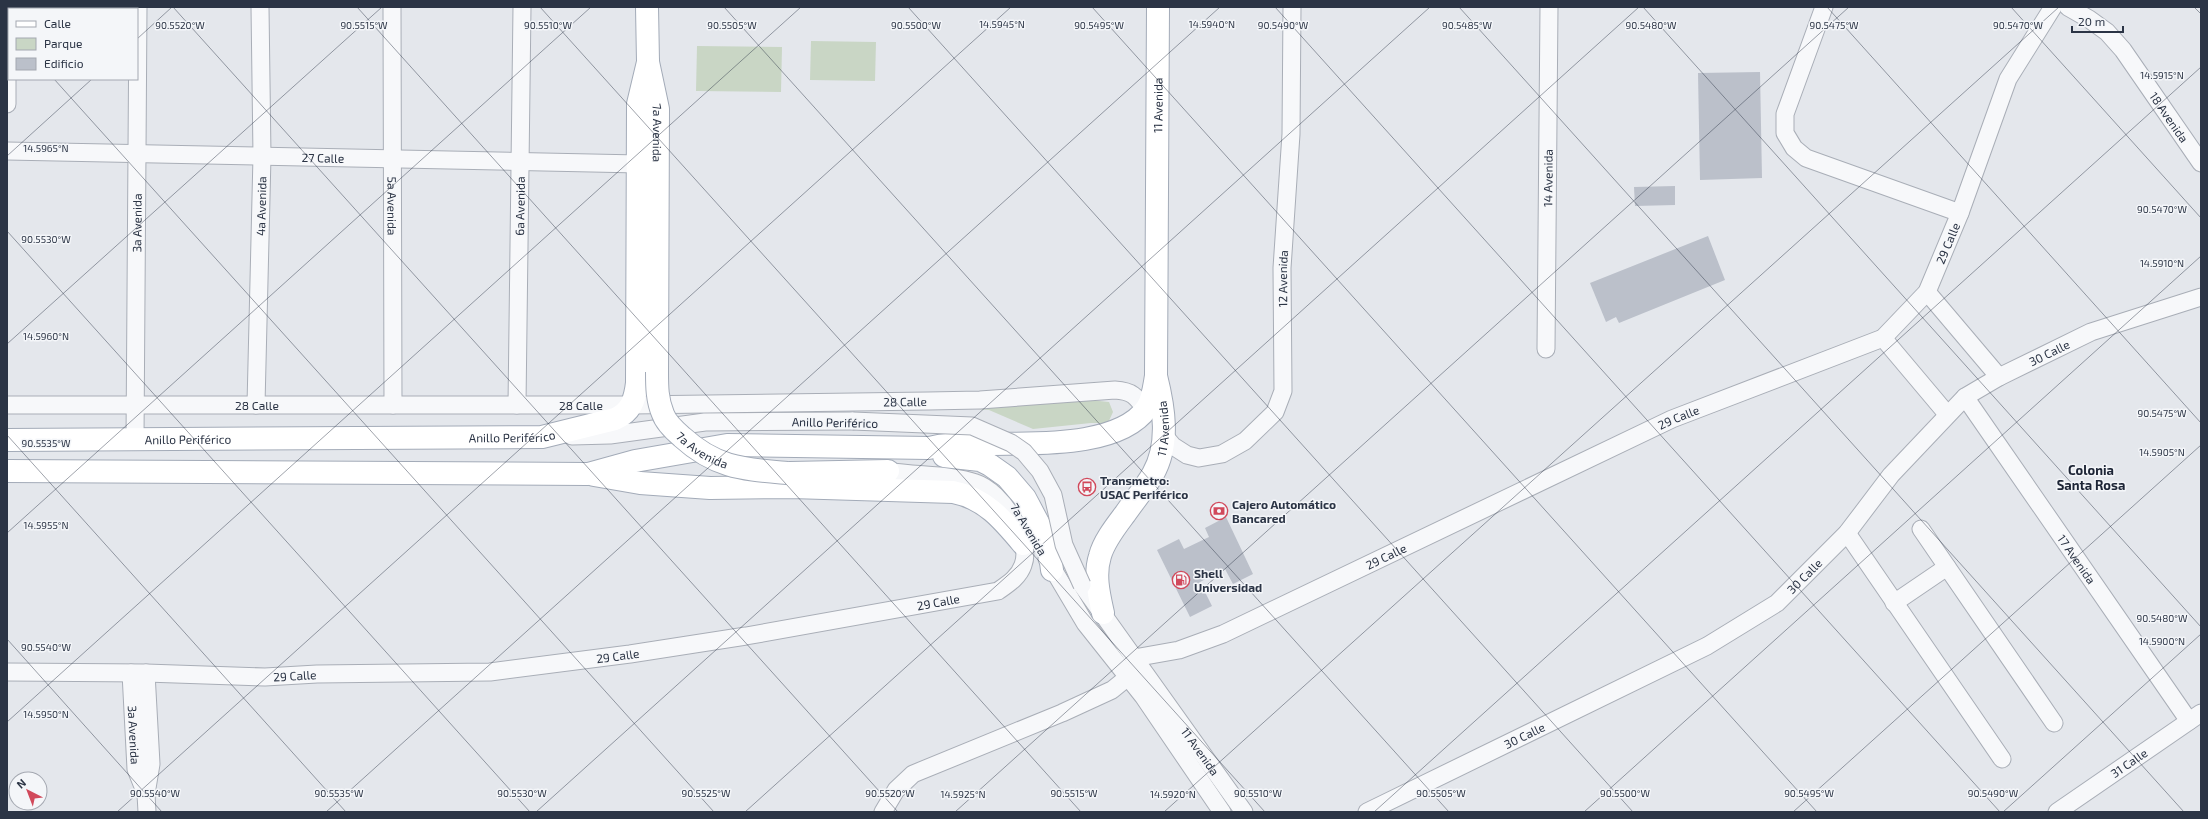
<svg xmlns="http://www.w3.org/2000/svg" width="2208" height="819" viewBox="0 0 2208 819" font-family="'Exo 2',sans-serif">
	<rect width="100%" height="100%" fill="#e4e7ec"/>
	<g fill="#c9d6c5">
		<path d="M811,41l65,1 -1,39 -65,-1z"/>
		<path d="M697,46l85,1 -1,45 -85,-1z"/>
		<path d="M1080,399l29,3 4,10 -5,11h-17l-58,6 -44,-19 -25,-2z"/>
	</g>
	<g fill="#bbc0ca">
		<path d="M1760,72l2,106 -62,2 -2,-107z"/>
		<path d="M1675,186v19l-40,1 -1,-19z"/>
		<path d="M1708,236l17,44 -106,43 -3,-6 -10,5 -16,-39z"/>
		<path d="M1226,517l27,57 -20,10 -8,-15 -25,13 12,24 -22,11 -33,-67 22,-11 5,10 25,-12 -4,-9z"/>
	</g>
	<g fill="none" stroke-linecap="round" stroke-linejoin="round">
		<defs>
			<g id="minor">
				<path id="s1" d="M392,7l1,398"/>
				<path d="M1824,7l-39,107v19l9,15 12,10 154,55"/>
				<path id="s2" d="M2068,7l21,12 18,13 16,18 78,113"/>
				<path d="M7,104v-97"/>
				<path id="s3" d="M7,151l632,13"/>
				<path d="M1927,292l72,85"/>
				<path d="M1883,338l64,76"/>
				<path id="s4" d="M1546,349l3,-342"/>
				<path id="s5" d="M1965,397l224,324"/>
				<path id="s6" d="M7,405h625l296,-4 52,-1 135,-10c17,1 21,6 31,20"/>
				<path id="s7" d="M256,405l6,-249 -2,-149"/>
				<path id="s8" d="M517,405l5,-398"/>
				<path id="s9" d="M1163,434l10,12 14,9 12,3 23,-4 23,-13 30,-29 8,-21 -1,-123 9,-134 1,-127"/>
				<path d="M572,436l38,-1 95,-13 148,-1"/>
				<path id="s10" d="M135,439l3,-432"/>
				<path d="M1921,529l133,194"/>
				<path d="M1847,533l155,226"/>
				<path d="M1047,559l38,64 58,73 79,116"/>
				<path id="s11" d="M1082,585l162,227"/>
				<path d="M1894,603l53,-36"/>
				<path id="s12" d="M1134,658l45,-8 44,-16 449,-215 211,-81 44,-46 33,-79 48,-134 45,-72"/>
				<path id="s13" d="M7,672l139,1 119,4 52,-3 173,-2 140,-18 116,-18 252,-45c10,-7 21,-14 25,-26 10,-25 -22,-74 -47,-82 -26,-9 -60,-7 -88,-12"/>
				<path id="s14" d="M131,673l5,96 10,25"/>
				<path d="M146,673l5,91 -5,30 1,18"/>
				<path d="M883,812l13,-22 17,-16 149,-61 50,-23 16,-13"/>
				<path id="s15" d="M1367,812l340,-166 70,-43 70,-70 44,-58 74,-78 34,-20 92,-45 110,-35"/>
				<path id="s16" d="M2057,812l144,-99"/>
			</g>
			<g id="major">
				<path id="s17" d="M647,7l1,55 10,47 -1,263"/>
				<path id="s18" d="M7,440l535,-3 73,-18c16,-7 20,-19 22,-36l1,-279 10,-42"/>
				<path d="M944,456l36,4 10,5 17,12 18,21 18,34 6,14 3,24"/>
				<path d="M7,471l581,3 47,-13 92,-16 202,3c21,-6 40,-3 61,-4 43,-1 129,4 157,-36 6,-9 7,-21 9,-32"/>
				<path d="M790,473l98,-2"/>
				<path d="M594,475l46,8 70,5 82,-1 161,5c32,6 50,28 70,52"/>
				<path id="s19" d="M1103,613c-4,-18 -9,-38 -3,-57 4,-15 16,-30 25,-42 9,-13 20,-26 28,-40 17,-30 11,-66 3,-98l2,-369"/>
			</g>
		</defs>
		<use href="#minor" stroke="#a9aeb7" stroke-width="19"/>
		<use href="#major" stroke="#a3abb8" stroke-width="24"/>
		<use href="#minor" stroke="#f7f8fa" stroke-width="17"/>
		<use href="#major" stroke="#fff" stroke-width="22"/>
		<defs>
			<path id="minor-bridge" d="M853,421l119,5 39,17 13,9 16,19 13,24 11,50 18,40"/>
			<g id="major-bridge">
				<path id="s20" d="M657,372c0,14 0,28 6,42 3,9 12,17 19,23 34,31 61,32 105,36"/>
			</g>
		</defs>
		<use href="#minor-bridge" stroke="#a9aeb7" stroke-width="19" stroke-linecap="butt"/>
		<use href="#major-bridge" stroke="#a3abb8" stroke-width="24" stroke-linecap="butt"/>
		<use href="#minor-bridge" stroke="#f7f8fa" stroke-width="17"/>
		<use href="#major-bridge" stroke="#fff" stroke-width="22"/>
	</g>
	<path fill="none" stroke="#2b3445" stroke-width="1" stroke-opacity="0.45" d="M173,7l725,805M357,7l724,805M540,7l725,805M724,7l725,805M908,7l725,805M1092,7l725,805M1275,7l725,805M1459,7l725,805M1643,7l558,620M1827,7l374,416M2011,7l190,211M2194,7l7,7M7,27l2,2M137,39l35,-32M54,79l660,733M7,156l85,-77M7,231l523,581M7,344l375,-337M7,435l339,377M7,533l584,-526M7,639l155,173M7,722l794,-715M117,812l894,-805M326,812l894,-805M536,812l894,-805M745,812l894,-805M955,812l894,-805M1164,812l895,-805M1374,812l827,-745M1584,812l617,-556M1793,812l408,-367M2003,812l198,-178"/>
	<defs>
		<symbol id="bus-ring" viewBox="-11 -11 22 22"><circle r="9.5" fill="#f4f6f9" stroke="#d1495b" stroke-width="1.5"/><path d="M-5-6H5V4H4V6H2V4H-2V6H-4V4H-5ZM-3.5-4V0h7V-4ZM-3.5 1.2v1.5H-2V1.2ZM2 1.2v1.5H3.5V1.2Z" fill="#d1495b"/></symbol>
		<symbol id="bank-ring" viewBox="-11 -11 22 22"><circle r="9.5" fill="#f4f6f9" stroke="#d1495b" stroke-width="1.5"/><path d="M-6-4H6V4H-6ZM0-2.3a2.3 2.3 0 1 0 0 4.6a2.3 2.3 0 1 0 0-4.6Z" fill="#d1495b"/></symbol>
		<symbol id="fuel-ring" viewBox="-11 -11 22 22"><circle r="9.5" fill="#f4f6f9" stroke="#d1495b" stroke-width="1.5"/><path d="M-5.5-6h7V0h2V4h1.3V-2.5L3-4.5l.8-.8L6-3V5H2.5V1h-1V6h-7ZM-4.2-4.7v3.2H.2V-4.7Z" fill="#d1495b"/></symbol>
	</defs>
	<g fill-rule="evenodd">
		<use href="#bus-ring" x="1077" y="477" width="20" height="20"/>
		<use href="#bank-ring" x="1209" y="501" width="20" height="20"/>
		<use href="#fuel-ring" x="1171" y="570" width="20" height="20"/>
	</g>
	<g text-anchor="middle" dominant-baseline="central" stroke-width="3" stroke-linejoin="round" paint-order="stroke">
		<g font-size="12" fill="#2b3445" stroke="#f4f6f9">
			<text stroke="none"><textPath href="#s19" startOffset="527">11 Avenida</textPath></text>
			<text stroke="none"><textPath href="#s2" startOffset="152">18 Avenida</textPath></text>
			<text stroke="none"><textPath href="#s17" startOffset="127">7a Avenida</textPath></text>
			<text stroke="none"><textPath href="#s3" startOffset="316">27 Calle</textPath></text>
			<text stroke="none"><textPath href="#s4" startOffset="171">14 Avenida</textPath></text>
			<text stroke="none"><textPath href="#s7" startOffset="199">4a Avenida</textPath></text>
			<text stroke="none"><textPath href="#s1" startOffset="199">5a Avenida</textPath></text>
			<text stroke="none"><textPath href="#s8" startOffset="199">6a Avenida</textPath></text>
			<text stroke="none"><textPath href="#s10" startOffset="216">3a Avenida</textPath></text>
			<text stroke="none"><textPath href="#s12" startOffset="933">29 Calle</textPath></text>
			<text stroke="none"><textPath href="#s9" startOffset="271">12 Avenida</textPath></text>
			<text stroke="none"><textPath href="#s15" startOffset="835">30 Calle</textPath></text>
			<text stroke="none"><textPath href="#s6" startOffset="898">28 Calle</textPath></text>
			<text stroke="none"><textPath href="#s6" startOffset="250">28 Calle</textPath></text>
			<text stroke="none"><textPath href="#s6" startOffset="574">28 Calle</textPath></text>
			<text stroke="none"><textPath href="#s12" startOffset="597">29 Calle</textPath></text>
			<text transform="translate(835 422) rotate(1)">Anillo Periférico</text>
			<text stroke="none"><textPath href="#s19" startOffset="203">11 Avenida</textPath></text>
			<text stroke="none"><textPath href="#s18" startOffset="505">Anillo Periférico</textPath></text>
			<text stroke="none"><textPath href="#s18" startOffset="181">Anillo Periférico</textPath></text>
			<text stroke="none"><textPath href="#s20" startOffset="97">7a Avenida</textPath></text>
			<text transform="translate(1029 529) rotate(59)">7a Avenida</text>
			<text stroke="none"><textPath href="#s12" startOffset="273">29 Calle</textPath></text>
			<text stroke="none"><textPath href="#s5" startOffset="197">17 Avenida</textPath></text>
			<text stroke="none"><textPath href="#s15" startOffset="499">30 Calle</textPath></text>
			<text stroke="none"><textPath href="#s13" startOffset="937">29 Calle</textPath></text>
			<text stroke="none"><textPath href="#s13" startOffset="612">29 Calle</textPath></text>
			<text stroke="none"><textPath href="#s13" startOffset="288">29 Calle</textPath></text>
			<text stroke="none"><textPath href="#s14" startOffset="62">3a Avenida</textPath></text>
			<text stroke="none"><textPath href="#s15" startOffset="175">30 Calle</textPath></text>
			<text stroke="none"><textPath href="#s11" startOffset="204">11 Avenida</textPath></text>
			<text stroke="none"><textPath href="#s16" startOffset="87">31 Calle</textPath></text>
		</g>
		<g font-size="12" font-weight="bold" fill="#2b3445" stroke="#f4f6f9" text-anchor="start">
			<text x="1100" y="480">Transmetro:<tspan x="1100" dy="14">USAC Periférico</tspan></text>
			<text x="1232" y="504">Cajero Automático<tspan x="1232" dy="14">Bancared</tspan></text>
			<text x="1194" y="573">Shell<tspan x="1194" dy="14">Universidad</tspan></text>
		</g>
		<g font-size="13" font-weight="bold" fill="#1d2536" stroke="#f4f6f9">
			<text x="2091" y="470">Colonia<tspan x="2091" dy="15">Santa Rosa</tspan></text>
		</g>
	</g>
	<g font-size="10" text-anchor="middle" fill="#2b3445" stroke="#f4f6f9" stroke-width="3" stroke-linejoin="round" paint-order="stroke">
		<text x="1002" y="28">14.5945°N</text>
		<text x="1212" y="28">14.5940°N</text>
		<text x="364" y="29">90.5515°W</text>
		<text x="732" y="29">90.5505°W</text>
		<text x="1099" y="29">90.5495°W</text>
		<text x="1283" y="29">90.5490°W</text>
		<text x="1467" y="29">90.5485°W</text>
		<text x="1651" y="29">90.5480°W</text>
		<text x="1834" y="29">90.5475°W</text>
		<text x="2018" y="29">90.5470°W</text>
		<text x="180" y="29">90.5520°W</text>
		<text x="548" y="29">90.5510°W</text>
		<text x="916" y="29">90.5500°W</text>
		<text x="2162" y="79">14.5915°N</text>
		<text x="46" y="152">14.5965°N</text>
		<text x="2162" y="213">90.5470°W</text>
		<text x="46" y="243">90.5530°W</text>
		<text x="2162" y="267">14.5910°N</text>
		<text x="46" y="340">14.5960°N</text>
		<text x="2162" y="417">90.5475°W</text>
		<text x="46" y="447">90.5535°W</text>
		<text x="2162" y="456">14.5905°N</text>
		<text x="46" y="529">14.5955°N</text>
		<text x="2162" y="622">90.5480°W</text>
		<text x="2162" y="645">14.5900°N</text>
		<text x="46" y="651">90.5540°W</text>
		<text x="46" y="718">14.5950°N</text>
		<text x="155" y="797">90.5540°W</text>
		<text x="339" y="797">90.5535°W</text>
		<text x="522" y="797">90.5530°W</text>
		<text x="706" y="797">90.5525°W</text>
		<text x="890" y="797">90.5520°W</text>
		<text x="1074" y="797">90.5515°W</text>
		<text x="1258" y="797">90.5510°W</text>
		<text x="1441" y="797">90.5505°W</text>
		<text x="1625" y="797">90.5500°W</text>
		<text x="1809" y="797">90.5495°W</text>
		<text x="1993" y="797">90.5490°W</text>
		<text x="963" y="798">14.5925°N</text>
		<text x="1173" y="798">14.5920°N</text>
	</g>
	<rect width="2208" height="819" fill="none" stroke="#2b3445" stroke-width="16"/>
	<rect x="8" y="8" width="130" height="72" fill="#f4f6f9" stroke="#a4a8b1"/>
	<rect x="16" y="21" width="20" height="6" fill="#ffffff" stroke="#a4a8b1"/>
	<text x="44" y="28" font-size="12" fill="#2b3445">Calle</text>
	<rect x="16" y="38" width="20" height="12" fill="#c9d6c5" stroke="#a4a8b1"/>
	<text x="44" y="48" font-size="12" fill="#2b3445">Parque</text>
	<rect x="16" y="58" width="20" height="12" fill="#bbc0ca" stroke="#a4a8b1"/>
	<text x="44" y="68" font-size="12" fill="#2b3445">Edificio</text>
	<g transform="translate(28 791) rotate(318)"><circle r="19" fill="#f4f6f9" stroke="#a4a8b1"/>
	<path d="M0-3L7 15L0 10L-7 15Z" fill="#d1495b"/>
	<text y="-6" font-size="11" font-weight="bold" text-anchor="middle" fill="#2b3445">N</text>
	</g>
	<path d="M2072 26v6h51v-6" fill="none" stroke="#2b3445" stroke-width="2"/>
	<text x="2078" y="26" font-size="12" fill="#2b3445" stroke="#f4f6f9" stroke-width="3" paint-order="stroke">20 m</text>
</svg>
